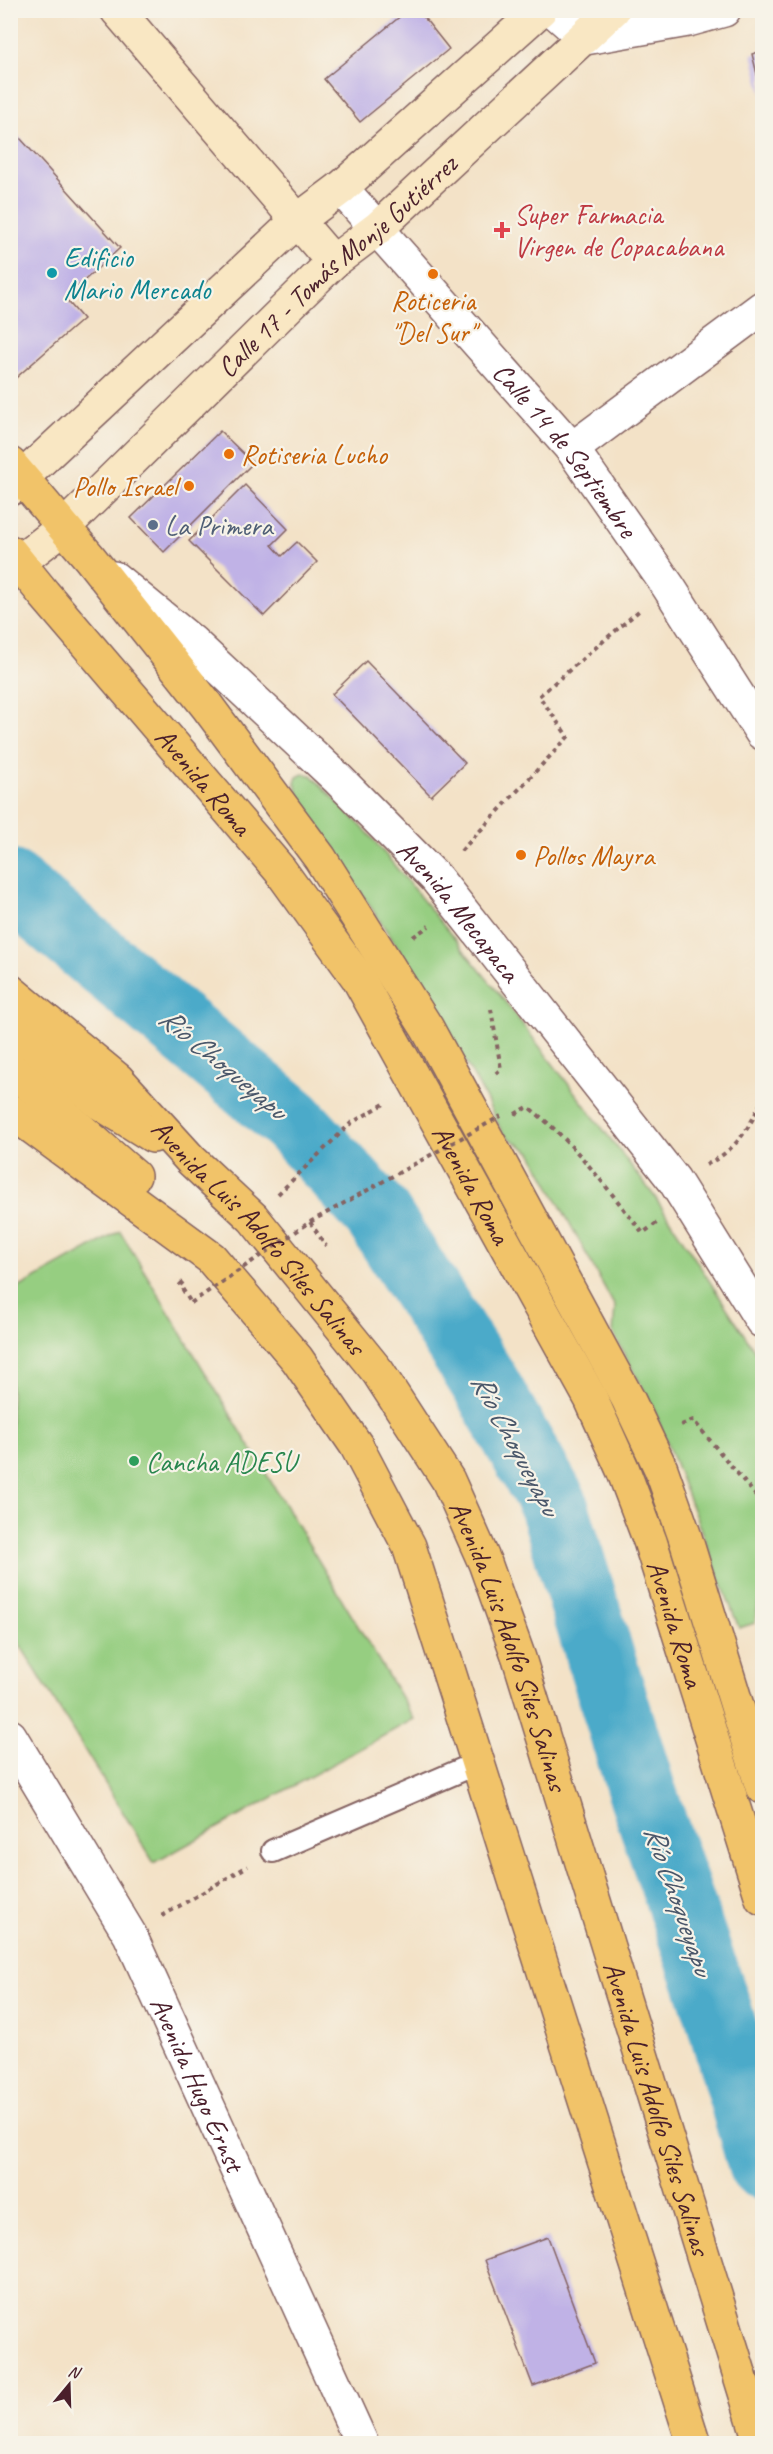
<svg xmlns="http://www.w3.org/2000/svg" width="773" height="2454" viewBox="0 0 773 2454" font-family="Caveat,sans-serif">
	<rect width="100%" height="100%" fill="#f7f3e8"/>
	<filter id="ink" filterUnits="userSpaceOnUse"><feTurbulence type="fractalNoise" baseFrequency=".0167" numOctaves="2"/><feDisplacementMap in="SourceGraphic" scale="12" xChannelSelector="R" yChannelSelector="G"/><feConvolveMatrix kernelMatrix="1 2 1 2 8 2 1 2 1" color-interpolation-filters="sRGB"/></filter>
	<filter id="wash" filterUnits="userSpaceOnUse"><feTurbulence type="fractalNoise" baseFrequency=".008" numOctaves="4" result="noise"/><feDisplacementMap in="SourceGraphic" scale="24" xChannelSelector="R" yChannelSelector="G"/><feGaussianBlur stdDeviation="1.35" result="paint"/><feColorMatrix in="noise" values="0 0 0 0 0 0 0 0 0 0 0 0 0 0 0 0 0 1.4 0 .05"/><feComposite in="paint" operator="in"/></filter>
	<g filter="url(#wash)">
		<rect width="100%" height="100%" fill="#f3e2c7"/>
		<g fill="#96ce81" stroke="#707656" stroke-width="1.5">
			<path d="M303,774l8,1 57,58 129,158 158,206 107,165v221l-7,40 -16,5 -86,-221 -40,-74 2,-26 -84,-155 -28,-18 -20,-41 -69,-121 -112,-168 -7,-21 2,-6z"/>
			<path d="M120,1231l294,488 -260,144 -143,-233v-338z"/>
		</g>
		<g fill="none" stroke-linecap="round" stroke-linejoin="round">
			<path stroke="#4baac9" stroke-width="69" d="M10,884l282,237 85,93 109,171 67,118 88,286 77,222 44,154"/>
		</g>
		<g id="blocks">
			<g fill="#c0b2e6">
				<path d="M408,10h10l31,39 -89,73 -36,-43z"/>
				<path d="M762,51v43l-10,-40z"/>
				<path d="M10,127l110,121 -55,50 18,21 -73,64z"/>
				<path d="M220,431l33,32 -89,89 -33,-34z"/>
				<path d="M245,485l43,44 -16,16 10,11 15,-14 20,20 -53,54 -75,-75z"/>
				<path d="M366,661l99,102 -34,33 -99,-102z"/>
				<path d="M548,2237l47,126 -62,23 -48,-126z"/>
			</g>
		</g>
	</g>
	<g filter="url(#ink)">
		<use href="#blocks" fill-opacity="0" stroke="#856362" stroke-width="1.5"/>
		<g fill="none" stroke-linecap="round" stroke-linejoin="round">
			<defs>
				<path id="service" d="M273,1851l207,-89"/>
				<g id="minor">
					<path d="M553,10l32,28 103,-18 36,-10"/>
					<path id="s1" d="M341,188l231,261 96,137 94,147"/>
					<path d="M572,449l190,-141"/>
					<path id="s2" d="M114,578l78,64 145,136 99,100 238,302 88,141"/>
				</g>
				<g id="tertiary">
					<path id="s3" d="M10,1736l120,199 232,509"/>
				</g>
				<g id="secondary">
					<path d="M117,10l216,252"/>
					<path d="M10,489l287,-268 44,-33 199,-178"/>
					<path id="s4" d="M19,562l45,-35 269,-265 45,-34 235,-218"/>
				</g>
				<g id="primary">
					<path d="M10,464l79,93 118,149 113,152 107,170 201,371 33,70 24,68 77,250"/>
					<path id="s5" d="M10,552l34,42 236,276 78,108 233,421 32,71 27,71 112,357"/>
					<path id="s6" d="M10,991l108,89 73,80 62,58 125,154 70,108 37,83 34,95 242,786"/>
					<path d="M10,1028l90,75 53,33"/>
					<path d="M10,1068l124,108"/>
					<path d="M10,1111l201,147 86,101 59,86 53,101 285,898"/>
				</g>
			</defs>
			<use href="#service" stroke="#856362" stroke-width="26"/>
			<use href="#minor" stroke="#856362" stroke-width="36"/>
			<use href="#tertiary" stroke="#856362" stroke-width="36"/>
			<use href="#secondary" stroke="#856362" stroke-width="36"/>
			<use href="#primary" stroke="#856362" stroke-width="36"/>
			<g stroke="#856362" stroke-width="4" stroke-dasharray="4.5 4.5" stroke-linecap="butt">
				<path d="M461,851l107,-114 -29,-41 102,-87"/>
				<path d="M413,937l16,-11"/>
				<path d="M491,1009l10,60 -7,6"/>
				<path d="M515,1114l13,-7c46,34 79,82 115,126l15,-11"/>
				<path d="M706,1165c30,-15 43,-36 56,-65"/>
				<path d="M278,1194l73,-71 35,-20"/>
				<path d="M310,1222l16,24"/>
				<path d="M183,1282l-3,3 11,18"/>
				<path d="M681,1425l12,-5 69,83"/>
				<path d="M162,1916l86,-50"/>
			</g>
			<use href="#service" stroke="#fff" stroke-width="22"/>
			<use href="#minor" stroke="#fff" stroke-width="33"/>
			<use href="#tertiary" stroke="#fff" stroke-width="33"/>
			<use href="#secondary" stroke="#f9e7c3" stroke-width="33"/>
			<use href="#primary" stroke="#f1c369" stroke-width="33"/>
			<path stroke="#856362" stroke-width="4" stroke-dasharray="4.5 4.5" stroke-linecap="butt" d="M191,1303l119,-81 191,-106"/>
		</g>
	</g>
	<path fill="#e0444e" stroke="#f7f3e8" stroke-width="2" d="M499 221h6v6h6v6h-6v6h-6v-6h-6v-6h6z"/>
	<circle fill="#0f9aa8" stroke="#f7f3e8" stroke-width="2" cx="52" cy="273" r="6"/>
	<g fill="#e8710a" stroke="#f7f3e8" stroke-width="2">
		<circle cx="433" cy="274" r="6"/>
		<circle cx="229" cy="454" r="6"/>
		<circle cx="189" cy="486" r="6"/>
		<circle cx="521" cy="855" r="6"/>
	</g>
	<circle fill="#5c6f8a" stroke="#f7f3e8" stroke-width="2" cx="153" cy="525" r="6"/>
	<circle fill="#2e9e5b" stroke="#f7f3e8" stroke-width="2" cx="134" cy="1461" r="6"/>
	<g text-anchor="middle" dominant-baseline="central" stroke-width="4.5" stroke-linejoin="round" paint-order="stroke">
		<g font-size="28" fill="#be3a42" stroke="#f7f3e8" text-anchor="start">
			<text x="514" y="214">Super Farmacia<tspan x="514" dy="32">Virgen de Copacabana</tspan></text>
		</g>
		<g font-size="28" fill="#0d838f" stroke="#f7f3e8" text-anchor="start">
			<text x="64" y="257">Edificio<tspan x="64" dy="32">Mario Mercado</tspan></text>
		</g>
		<g font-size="28" fill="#4a1f2b" stroke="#f7f3e8">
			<text stroke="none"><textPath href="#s4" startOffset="435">Calle 17 - Tomás Monje Gutiérrez</textPath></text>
			<text stroke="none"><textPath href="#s1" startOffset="345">Calle 14 de Septiembre</textPath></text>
			<text stroke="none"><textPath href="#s5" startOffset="300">Avenida Roma</textPath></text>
			<text stroke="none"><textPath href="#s2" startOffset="480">Avenida Mecapaca</textPath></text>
			<text stroke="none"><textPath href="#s5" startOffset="786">Avenida Roma</textPath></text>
			<text stroke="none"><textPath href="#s6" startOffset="351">Avenida Luis Adolfo Siles Salinas</textPath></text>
			<text stroke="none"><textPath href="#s5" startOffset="1272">Avenida Roma</textPath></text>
			<text stroke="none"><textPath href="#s6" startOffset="837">Avenida Luis Adolfo Siles Salinas</textPath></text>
			<text stroke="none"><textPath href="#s3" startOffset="396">Avenida Hugo Ernst</textPath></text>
			<text stroke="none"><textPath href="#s6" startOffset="1323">Avenida Luis Adolfo Siles Salinas</textPath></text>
		</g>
		<g font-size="28" fill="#c56008" stroke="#f7f3e8" text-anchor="start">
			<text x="433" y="300" text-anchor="middle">Roticeria<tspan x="433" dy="32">"Del Sur"</tspan></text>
			<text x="241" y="454">Rotiseria Lucho</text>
			<text x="177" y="486" text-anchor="end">Pollo Israel</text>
			<text x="533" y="855">Pollos Mayra</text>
		</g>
		<g font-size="28" fill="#4e5e75" stroke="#f7f3e8" text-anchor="start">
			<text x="165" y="525">La Primera</text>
		</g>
		<g font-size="28" fill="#27864d" stroke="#f7f3e8" text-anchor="start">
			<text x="146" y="1461">Cancha ADESU</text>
		</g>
		<g font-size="30" font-style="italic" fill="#4a576a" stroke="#f7f3e8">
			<text transform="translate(223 1063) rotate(40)">Río Choqueyapu</text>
			<text transform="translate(516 1444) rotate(62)">Río Choqueyapu</text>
			<text transform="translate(679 1900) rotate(71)">Río Choqueyapu</text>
		</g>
	</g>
	<rect width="773" height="2454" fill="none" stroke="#f7f3e8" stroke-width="36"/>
	<g transform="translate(69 2385) rotate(19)" stroke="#f7f3e8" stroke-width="4.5" paint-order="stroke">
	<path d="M0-4.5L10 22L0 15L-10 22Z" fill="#4a1f2b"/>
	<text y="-9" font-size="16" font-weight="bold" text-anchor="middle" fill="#4a1f2b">N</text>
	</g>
</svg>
